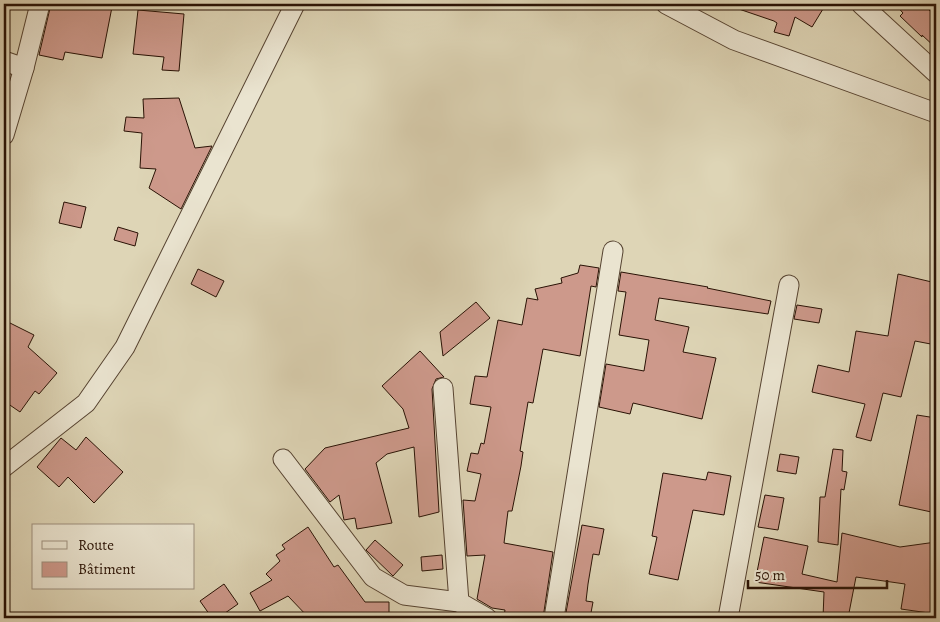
<svg xmlns="http://www.w3.org/2000/svg" width="940" height="622" viewBox="0 0 940 622" font-family="Alegreya,serif">
	<rect width="100%" height="100%" fill="#ded5b6"/>
	<filter id="stains"><feTurbulence type="fractalNoise" baseFrequency=".004" numOctaves="4"/><feColorMatrix values="0 0 0 0 .2 0 0 0 0 .09 0 0 0 0 .02 0 0 0 .5 -.17"/></filter>
	<radialGradient id="worn" r=".72"><stop offset=".6" stop-color="#630" stop-opacity="0"/><stop offset="1" stop-color="#630" stop-opacity=".3"/></radialGradient>
	<g fill="#cd998b" stroke="#291205">
		<path d="M51,4h46l15,3 -10,51 -37,-6 -2,8 -24,-5z"/>
		<path d="M730,4h96l-14,23 -17,-10 -6,19 -15,-4 3,-9 -3,-2 -44,-15z"/>
		<path d="M895,4h28l13,13v31l-14,-13v2l-22,-21 3,-3z"/>
		<path d="M138,10l46,4 -5,57 -17,-1 2,-13 -31,-3z"/>
		<path d="M179,98l16,50 17,-2 -31,63 -32,-21 7,-19 -16,-1 2,-35 -18,-2 2,-14 18,1 -1,-19z"/>
		<path d="M64,202l22,5 -5,21 -22,-5z"/>
		<path d="M118,227l20,6 -3,13 -21,-6z"/>
		<path d="M580,265l19,3 -3,19 -5,-1 -11,70 -37,-7 -10,54 -5,-1 -8,49 3,1 -2,14 -9,45h-4l-4,32 49,9 -10,66 -39,-2 1,-6 -13,-2 -15,-9 8,-44 -18,1 -4,-56 12,1 6,-27 -14,-3 4,-18 7,1 3,-11 3,1 7,-37 -21,-3 5,-28 12,1 11,-57 24,5 5,-27 11,2 -3,-11 27,-6 -1,-5 17,-5z"/>
		<path d="M198,269l26,12 -8,16 -25,-13z"/>
		<path d="M621,272l87,15 -1,1 64,13 -3,13 -109,-16 -4,22 34,7 -6,25 33,6 -14,61 -69,-16 -3,11 -31,-7 7,-43 38,7 5,-31 -30,-5 7,-43 -8,-1z"/>
		<path d="M898,274l38,9v62l-21,-4 -14,56 -18,-4 -12,48 -15,-4 9,-33 -53,-12 6,-27 31,7 7,-41 32,5z"/>
		<path d="M476,302l14,16 -47,38 -3,-24z"/>
		<path d="M797,305l25,4 -3,14 -25,-4z"/>
		<path d="M4,320l30,15 -6,12 29,26 -18,21 -4,-3 -15,21 -16,-11z"/>
		<path d="M420,351l24,26 -8,2 -4,10 7,123 -20,5 -5,-70 -27,7 -11,9 16,60 -35,6 -2,-11 -11,2 -5,-25 -9,7 -25,-33 20,-21 84,-20 -6,-19 -21,-23z"/>
		<path d="M917,415l19,3 -4,34 4,1v60l-37,-8z"/>
		<path d="M86,437l37,35 -29,31 -26,-26 -9,10 -22,-20 24,-29 15,12z"/>
		<path d="M833,449l10,1 -1,21 5,1 -3,18 -3,-1 -3,56 -20,-3 2,-45h5z"/>
		<path d="M780,454l19,3 -3,17 -19,-3z"/>
		<path d="M708,472l23,4 -7,39 -31,-5 -15,70 -29,-6 8,-37 -5,-1 11,-63 43,7z"/>
		<path d="M765,495l19,3 -6,32 -20,-3z"/>
		<path d="M582,525l22,4 -5,26 -6,-1 -5,30 -2,17 7,1 -3,16h-25z"/>
		<path d="M308,527l26,40 4,-2 27,37h24v16h-80l-21,-22 -28,15 -10,-18 22,-13 -6,-6 14,-13 -4,-6 9,-6 -3,-4z"/>
		<path d="M842,533l58,14 36,-5v72l-35,-5 4,-25 -49,-7 -8,41h-25l1,-26 -69,-10 9,-45 44,9 -6,28 35,8z"/>
		<path d="M375,540l28,25 -10,11 -27,-26z"/>
		<path d="M442,555l1,14 -21,2 -1,-14z"/>
		<path d="M224,584l14,20 -20,14h-6l-12,-17z"/>
	</g>
	<g fill="none" stroke-linecap="round" stroke-linejoin="round">
		<defs>
			<g id="minor">
				<path d="M666,4l68,36 202,73"/>
				<path d="M861,4l75,69"/>
				<path d="M4,61l20,7"/>
				<path d="M4,135l20,-67 16,-64"/>
				<path d="M443,388l16,214 28,16"/>
				<path d="M283,459l90,118 31,18 55,7"/>
				<path d="M4,467l82,-64 39,-56 170,-343"/>
				<path d="M554,618l59,-367"/>
				<path d="M728,618l61,-333"/>
			</g>
		</defs>
		<use href="#minor" stroke="#564331" stroke-width="21"/>
		<use href="#minor" stroke="#eae4d0" stroke-width="19"/>
	</g>
	<rect width="940" height="622" fill="none" stroke="#ded5b6" stroke-width="20"/>
	<rect x="5" y="5" width="930" height="612" fill="none" stroke="#291205" stroke-width="2.5"/>
	<rect x="10" y="10" width="920" height="602" fill="none" stroke="#291205"/>
	<rect x="32" y="524" width="162" height="65" fill="#eae4d0" stroke="#9d907f"/>
	<rect x="42" y="541" width="25" height="8" fill="#eae4d0" stroke="#9d907f"/>
	<text x="78" y="550" font-size="15" fill="#291205">Route</text>
	<rect x="42" y="562" width="25" height="15" fill="#cd998b" stroke="#9d907f"/>
	<text x="78" y="574" font-size="15" fill="#291205">Bâtiment</text>
	<path d="M748 580v8h139v-8" fill="none" stroke="#291205" stroke-width="2.5"/>
	<text x="755" y="580" font-size="15" fill="#291205" stroke="#eae4d0" stroke-width="4" paint-order="stroke">50 m</text>
	<rect width="100%" height="100%" filter="url(#stains)"/>
	<rect width="100%" height="100%" fill="url(#worn)"/>
</svg>
